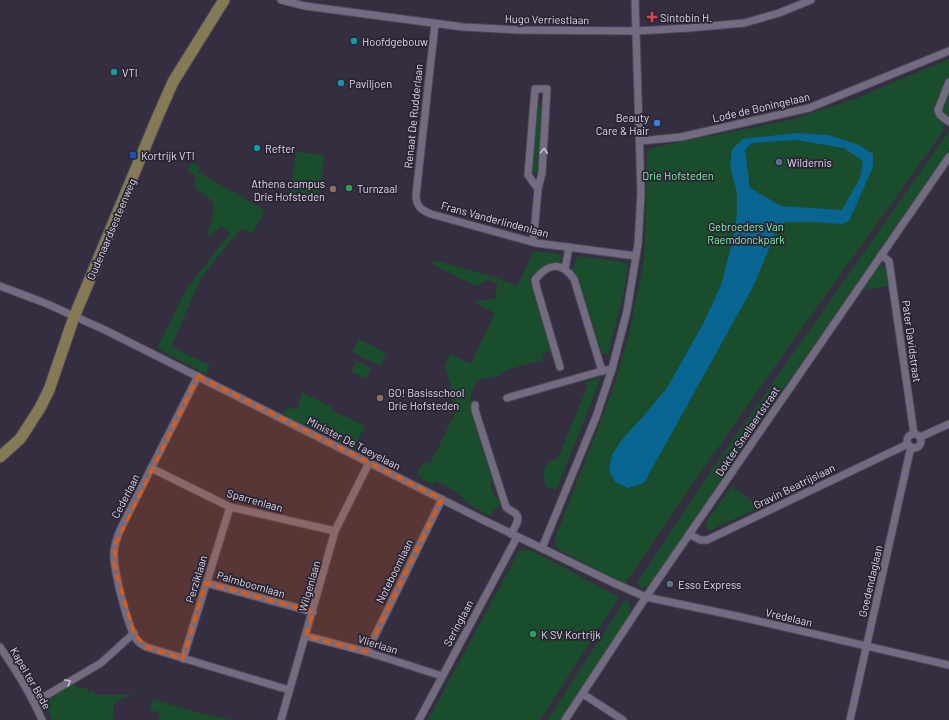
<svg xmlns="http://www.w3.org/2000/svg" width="949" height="720" viewBox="0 0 949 720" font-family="Barlow,sans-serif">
	<rect width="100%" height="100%" fill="#342e40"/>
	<g fill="#194d2c">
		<path d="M949,59v57l-7,12 2,2 -152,212 -94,134 -73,108 -69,-36 -1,-10 57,-146 16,-53 16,-79 2,-51 1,-55 3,-6 140,-28 64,-21z"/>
		<path d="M538,105h4v3l-4,64 -2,2 -3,-1z"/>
		<path d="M949,131v19l-197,284 -103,154h-5l-5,-1 -2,-4 71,-108z"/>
		<path d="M296,152l28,3 -5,45 -29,-4z"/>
		<path d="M193,162l7,5 -2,5 67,38 -12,23 -12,-4 -30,36 -11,15 -29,67 39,18 -4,9 -49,-26 30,-60 43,-55 -9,-7 -11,10h-2c0,-12 13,-28 1,-38 -4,-3 -9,-6 -14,-9v-5l-1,-2 2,-6 -8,-4 1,-5z"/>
		<path d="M534,251l28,3 -2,9c-11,-1 -19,3 -24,12l-7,2 22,74 -9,3 2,6c-12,3 -25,6 -37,10 -4,1 -7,5 -10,6 -11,3 -19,0 -24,12 -3,7 -1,14 -3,21l23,73 -3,1 5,15 3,-1 2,6 -10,13 -26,-15 -4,-7 -24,-13 -3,4 -16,-10 7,-14 6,3 28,-57 -6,-3c2,-13 -3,-24 -7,-36v-3l5,-11 21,10 24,-51 -20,-10v-2l18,-2 3,-2 1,-14 -9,-3 -12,6 -44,-22 2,-4 63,18 20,8z"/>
		<path d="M577,256l51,7 -3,24 -17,68 -6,-2 -26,-79 -4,-4 3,-6z"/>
		<path d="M878,266h7l2,3 1,17 -23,4 7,-15z"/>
		<path d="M359,339l27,14 -6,13 -28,-14z"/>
		<path d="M356,361l15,7 -5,11 -15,-8z"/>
		<path d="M601,377l-43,109 -3,3 -7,-1 -5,-9 2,-13h2l2,-4 9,-4 30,-73v-1l-5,-1z"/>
		<path d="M302,392l30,15 -1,3 34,16 -11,23 -72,-35 6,-7 9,3z"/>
		<path d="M732,486l27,21 -50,24 -3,-4 2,-8z"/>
		<path d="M523,549l9,2 87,46 -79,123h-112l91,-169z"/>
		<path d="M626,599l5,7 -3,15 -67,99h-14z"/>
		<path d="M74,682l3,5 9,1 3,5 4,-2 3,4h39l-12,3 -10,6 1,16h-62l-7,-18 4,-5z"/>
		<path d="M152,699l48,14 32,7h-72l-2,-8 -9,-2z"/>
	</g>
	<path fill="#086490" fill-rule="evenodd" d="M796,133l33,2 30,10 14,9v13l-24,54 -7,3 -29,-2h-27l-8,5 -24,58 -110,198 -16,5 -13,-6 -6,-12 3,-15 11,-17 18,-19 26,-31 37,-66 17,-37 12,-46 4,-25v-21l-7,-27 2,-17 11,-10zM796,140l48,8 19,13 -3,17 -18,32 -61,-4 -31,-18 -5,-38 7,-7z"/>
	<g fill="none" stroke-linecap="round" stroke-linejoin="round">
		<defs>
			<g id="minor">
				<path d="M281,0l24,6 158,21 55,3 118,1 53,-3 55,-5 35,-10 32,-13"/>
				<path d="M435,24l-19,171c0,11 5,15 15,19l105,29 100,13"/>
				<path d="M949,82l-11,28 2,5 9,7"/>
				<path d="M640,141l41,-4 128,-29 140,-57"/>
				<path d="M532,242l2,-8 4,-45 4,-16 5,-84h-12l-7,86 10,14"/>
				<path d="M881,255l8,6 25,173"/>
				<path d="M565,269l4,-22"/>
				<path d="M0,286l45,17 60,27 376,189 135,65 30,13 95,20 208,48"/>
				<path d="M560,367l-23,-78 -2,-9c13,-17 26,-19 39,-1l28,92 10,-2"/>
				<path d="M198,376l-73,144c-5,10 -10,20 -11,32 -1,17 13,72 22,87 3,4 6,6 10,8l143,43"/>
				<path d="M507,398l95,-27"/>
				<path d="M475,405v5l31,97c3,3 6,4 9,6 7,5 -1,15 -4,21"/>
				<circle cx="914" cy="441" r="7"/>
				<path d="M920,437l29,-13"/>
				<path d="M151,468l79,39 105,24"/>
				<path d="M689,534l11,6h7l201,-96"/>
				<path d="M542,548l54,-131 16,-48 15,-58 11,-67 3,-51 -6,-193"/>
				<path d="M206,583l107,29"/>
				<path d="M306,636l61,16 75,24"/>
				<path d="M0,647c16,23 31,47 42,73"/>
				<path d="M367,652l75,-153"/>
				<path d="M183,659l47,-152"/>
				<path d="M583,694l40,26"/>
				<path d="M35,702l66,-39 33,-30"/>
				<path d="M281,720l54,-189 34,-68"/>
				<path d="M419,720l98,-183"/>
				<path d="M565,720l81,-123 303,-440"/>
				<path d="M850,720l60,-269 2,-4"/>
			</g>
			<path id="primary" d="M0,457l20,-18 20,-31 9,-18 25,-73 84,-201 15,-34 51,-82"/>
		</defs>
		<use href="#minor" stroke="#4e4958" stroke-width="9"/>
		<use href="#primary" stroke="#4e4958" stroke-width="13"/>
		<use href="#minor" stroke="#736c81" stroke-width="7"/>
		<use href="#primary" stroke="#847b56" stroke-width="11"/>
	</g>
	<defs><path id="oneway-chevron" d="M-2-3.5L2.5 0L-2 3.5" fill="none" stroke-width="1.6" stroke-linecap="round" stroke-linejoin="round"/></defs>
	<g stroke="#c2becc">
		<use href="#oneway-chevron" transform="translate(544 151) rotate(-87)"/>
		<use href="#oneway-chevron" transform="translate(68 682) rotate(-31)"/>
	</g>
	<path fill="#e8590c" fill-opacity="0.2" stroke="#e8590c" stroke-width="3" stroke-dasharray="8 5" stroke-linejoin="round" d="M198,376l244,123 -75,153 -61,-16 7,-24 -107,-29 -23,76 -37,-12 -12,-14 -20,-68 2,-22z"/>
	<path fill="#e0444e" stroke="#2a2435" stroke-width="1.5" d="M650 11h4v4h4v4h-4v4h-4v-4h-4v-4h4z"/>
	<g fill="#0f9aa8" stroke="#2a2435" stroke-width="1.5">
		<circle cx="354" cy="41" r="4"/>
		<circle cx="114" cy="72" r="4"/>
		<circle cx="341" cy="83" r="4"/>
		<circle cx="257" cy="148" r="4"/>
	</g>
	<circle fill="#3f7fe0" stroke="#2a2435" stroke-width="1.5" cx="657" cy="123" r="4"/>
	<rect fill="#1a4fb4" stroke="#2a2435" stroke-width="1.5" x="129" y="151" width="8" height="8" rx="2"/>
	<g fill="#5c6f8a" stroke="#2a2435" stroke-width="1.5">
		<circle cx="779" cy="162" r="4"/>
		<circle cx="670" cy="584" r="4"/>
	</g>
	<g fill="#2e9e5b" stroke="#2a2435" stroke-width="1.5">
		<circle cx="349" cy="188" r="4"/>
		<circle cx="533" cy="634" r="4"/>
	</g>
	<g fill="#8d6e63" stroke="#2a2435" stroke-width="1.5">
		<circle cx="333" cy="189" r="4"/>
		<circle cx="380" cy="398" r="4"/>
	</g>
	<g text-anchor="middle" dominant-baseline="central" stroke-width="3.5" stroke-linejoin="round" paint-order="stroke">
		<g font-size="11" fill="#ddd9e5" stroke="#2a2435" text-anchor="start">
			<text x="660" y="17">Sintobin H.</text>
			<text x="362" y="41">Hoofdgebouw</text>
			<text x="122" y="72">VTI</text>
			<text x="349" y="83">Paviljoen</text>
			<text x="649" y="117" text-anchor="end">Beauty<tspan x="649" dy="13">Care &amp; Hair</tspan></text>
			<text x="265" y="148">Refter</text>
			<text x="141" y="155">Kortrijk VTI</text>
			<text x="787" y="162">Wildernis</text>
			<text x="325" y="183" text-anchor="end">Athena campus<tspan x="325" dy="13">Drie Hofsteden</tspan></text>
			<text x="357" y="188">Turnzaal</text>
			<text x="388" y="392">GO! Basisschool<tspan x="388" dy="13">Drie Hofsteden</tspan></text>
			<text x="678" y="584">Esso Express</text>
			<text x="541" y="634">K SV Kortrijk</text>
		</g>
		<g font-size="11" fill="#ddd9e5" stroke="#2a2435">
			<text transform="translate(547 19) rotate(1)">Hugo Verriestlaan</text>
			<text transform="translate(761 107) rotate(-13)">Lode de Boningelaan</text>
			<text transform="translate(413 116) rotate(-84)">Renaat De Rudderlaan</text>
			<text transform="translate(495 219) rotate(15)">Frans Vanderlindenlaan</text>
			<text transform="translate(111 229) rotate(-67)">Oudenaardsesteenweg</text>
			<text transform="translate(912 341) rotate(82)">Pater Davidstraat</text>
			<text transform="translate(747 431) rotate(-56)">Dokter Snellaertstraat</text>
			<text transform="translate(354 443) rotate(27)">Minister De Taeyelaan</text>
			<text transform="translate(794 486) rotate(-26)">Gravin Beatrijslaan</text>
			<text transform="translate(125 496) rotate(-63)">Cederlaan</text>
			<text transform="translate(255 500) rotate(16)">Sparrenlaan</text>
			<text transform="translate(394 571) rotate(-64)">Noteboomlaan</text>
			<text transform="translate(196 579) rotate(-73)">Perziklaan</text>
			<text transform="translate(870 581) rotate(-77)">Goedendaglaan</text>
			<text transform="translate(251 584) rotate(16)">Palmboomlaan</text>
			<text transform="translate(309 586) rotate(-74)">Wilgenlaan</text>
			<text transform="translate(789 617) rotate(13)">Vredelaan</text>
			<text transform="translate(458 623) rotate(-62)">Seringlaan</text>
			<text transform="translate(378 644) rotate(17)">Vlierlaan</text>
			<text transform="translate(31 678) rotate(60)">Kapel ter Bede</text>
		</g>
		<g font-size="11" fill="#7cf7a5" stroke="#2a2435">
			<text x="678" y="175">Drie Hofsteden</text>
			<text x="746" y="226">Gebroeders Van<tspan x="746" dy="13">Raemdonckpark</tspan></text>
		</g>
	</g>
</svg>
